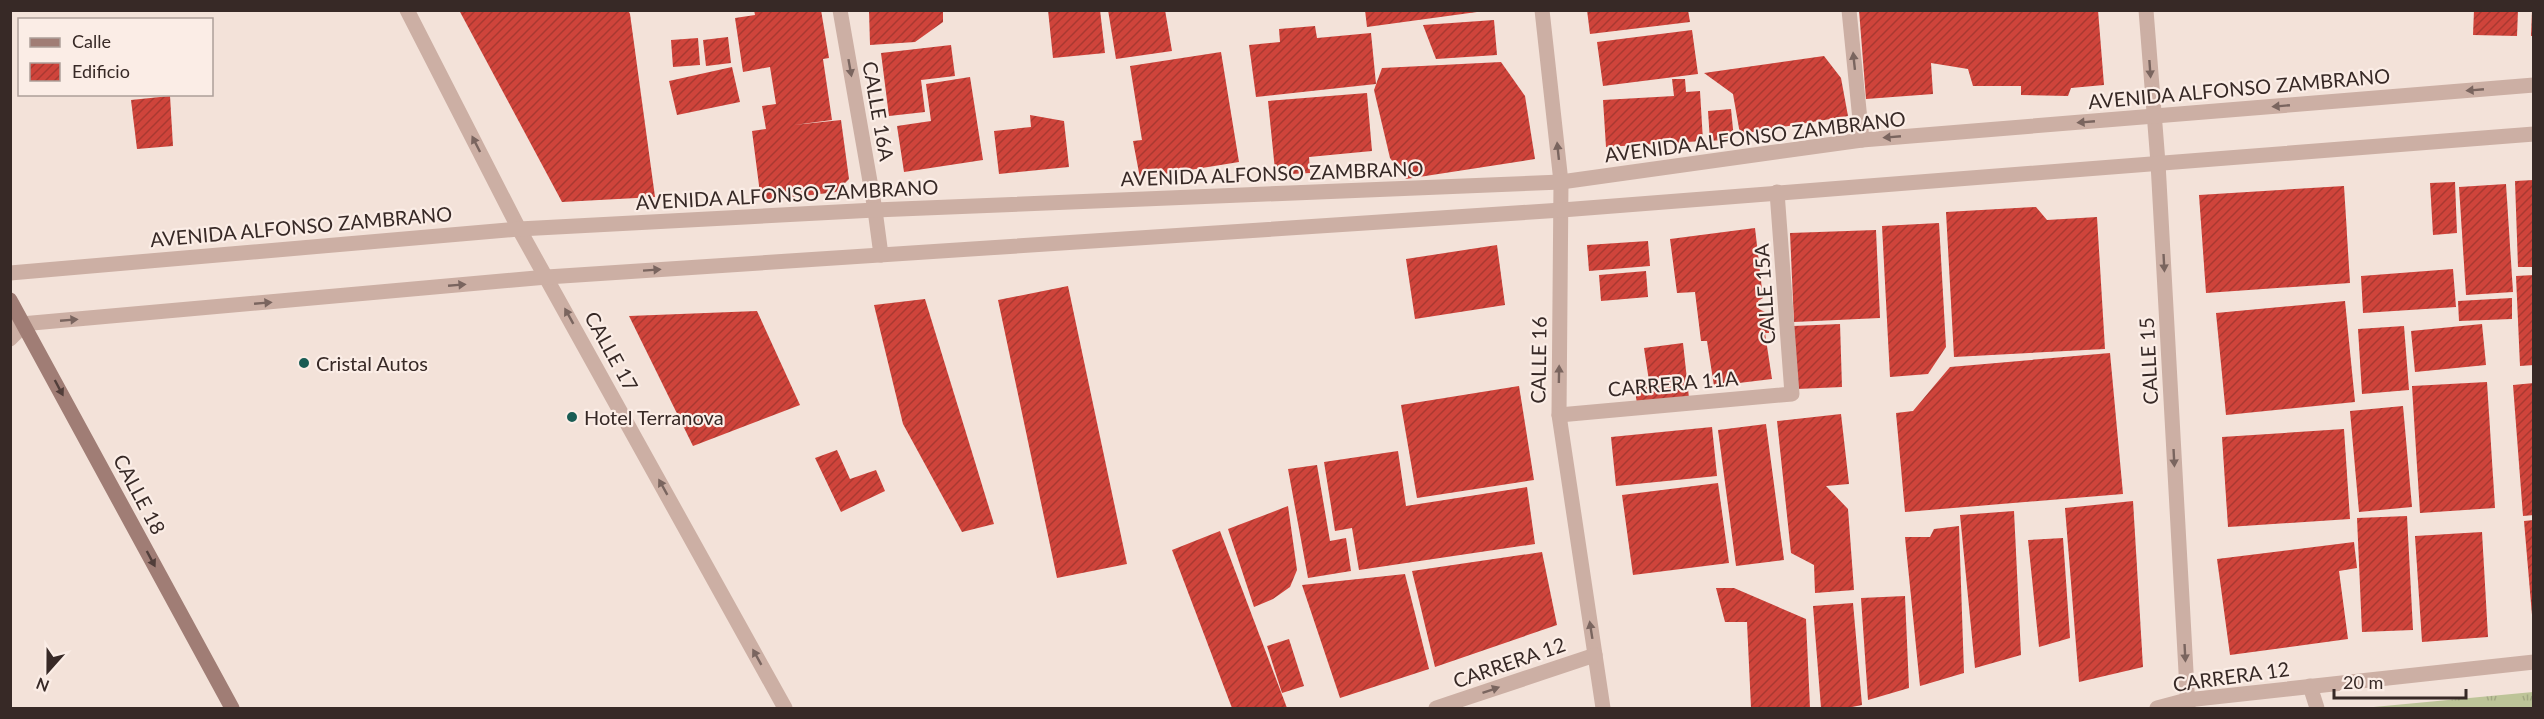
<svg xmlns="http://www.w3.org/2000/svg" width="2544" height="719" viewBox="0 0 2544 719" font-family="Lato,sans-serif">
	<defs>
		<pattern id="grass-tufts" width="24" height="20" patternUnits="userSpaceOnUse" patternTransform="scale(1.5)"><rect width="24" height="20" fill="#bdc498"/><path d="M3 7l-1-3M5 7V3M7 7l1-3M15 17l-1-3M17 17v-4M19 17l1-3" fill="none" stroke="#a3a883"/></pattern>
		<pattern id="building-hatch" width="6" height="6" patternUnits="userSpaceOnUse" patternTransform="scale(1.5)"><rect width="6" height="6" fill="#cf443b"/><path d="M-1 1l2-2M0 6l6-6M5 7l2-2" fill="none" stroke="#a93931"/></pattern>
	</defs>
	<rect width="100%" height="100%" fill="#f3e2d9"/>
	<path fill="url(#grass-tufts)" d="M2533,692v16h-170z"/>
	<g fill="url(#building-hatch)">
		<path d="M459,10h169l2,4 25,183 -93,5z"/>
		<path d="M754,10h67l8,48 -6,1 9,61 -38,5 47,-5 8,59 -13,13 -75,9 -9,-70 14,-2 -4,-23 14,-2 -6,-37 -27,5 -8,-54 20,-3z"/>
		<path d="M869,10h74v12l-28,20 -45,3z"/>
		<path d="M1048,10h52l5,43 -52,5z"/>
		<path d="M1108,10h57l7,41 -56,8z"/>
		<path d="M1365,10h112v2l-110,15z"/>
		<path d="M1587,10h101l2,12 -100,12z"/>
		<path d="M1859,10h239l6,75 -33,3 -3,8 -47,-1v-9h-48l-5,-17 -37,-6 2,31 -67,5z"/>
		<path d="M2474,10h44l-1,26 -44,-1z"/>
		<path d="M2532,10h2v26h-3z"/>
		<path d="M1494,20l3,35 -61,4 -13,-34z"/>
		<path d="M1315,26l2,12 54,-5 5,51 -120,13 -7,-52 31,-3 -1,-13z"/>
		<path d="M1692,30l6,44 -95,12 -6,-44z"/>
		<path d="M728,37l3,26 -25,3 -3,-26z"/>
		<path d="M698,38l2,27 -27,2 -2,-27z"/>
		<path d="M951,45l4,31 -34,4 4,32 -36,4 -8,-63z"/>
		<path d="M1221,52l18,110 -99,16 -7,-37 9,-1 -12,-74z"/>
		<path d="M1824,56l17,22 7,38 -108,18 -7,-40 -29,-21z"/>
		<path d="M1501,62l24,34 10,63 -129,20 -16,-21 -16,-68 8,-22z"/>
		<path d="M732,67l8,35 -63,13 -8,-34z"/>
		<path d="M970,77l13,83 -79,12 -7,-46 34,-5 -5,-37z"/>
		<path d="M1672,79h13l1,13 14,-1 3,50 -97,6 -3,-47 71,-4z"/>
		<path d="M1367,93l5,58 -63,6 1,16 -19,1 2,-6 -18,2 -7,-69z"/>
		<path d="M170,96l3,50 -36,3 -6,-49z"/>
		<path d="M1731,109l3,30 -24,2 -2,-30z"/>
		<path d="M1030,115l34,6 5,46 -70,7 -5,-43 37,-4z"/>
		<path d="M2534,180v87h-16l-3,-86z"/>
		<path d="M2455,182l2,51 -24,2 -3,-52z"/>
		<path d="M2506,184l7,108 -47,3 -7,-108z"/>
		<path d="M2344,186l6,97 -144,10 -7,-98z"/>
		<path d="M2036,207l11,13 50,-3 8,132 -151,8 -8,-145z"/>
		<path d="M1939,223l7,124 -18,27 -38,3 -8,-151z"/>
		<path d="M1755,228l8,70 -5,3 1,8 8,4 2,20h-4l7,46 -58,7 -7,-45h-6l-6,-49 -18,1 -7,-54z"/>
		<path d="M1876,230l4,88 -86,4 -4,-89z"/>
		<path d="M1648,241l2,25 -61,5 -2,-26z"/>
		<path d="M1497,245l8,60 -90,14 -9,-60z"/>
		<path d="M2453,269l3,38 -93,6 -2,-37z"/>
		<path d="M1646,271l2,26 -47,4 -2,-26z"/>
		<path d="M2534,275v90l-14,1 -4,-90z"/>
		<path d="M1068,286l59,278 -70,14 -59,-278z"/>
		<path d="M2512,298v21l-53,2 -1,-20z"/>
		<path d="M925,299l69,225 -32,8 -59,-108 -29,-119z"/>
		<path d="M2345,301l10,101 -129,13 -10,-102z"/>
		<path d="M757,311l43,94 -107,41 -64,-130z"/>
		<path d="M1840,324l2,63 -45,2 -4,-63z"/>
		<path d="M2482,324l4,41 -71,7 -4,-41z"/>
		<path d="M2404,326l5,64 -47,4 -4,-65z"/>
		<path d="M1683,343l6,55 -52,6 -3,-21 15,-2 -5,-33z"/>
		<path d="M2110,353l13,141 -218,18 -9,-99 17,-2 37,-44z"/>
		<path d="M2487,382l8,126 -75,5 -8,-127z"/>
		<path d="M2534,383v132l-11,1 -10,-131z"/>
		<path d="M1519,386l15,94 -117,18 -16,-93z"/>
		<path d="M2403,406l9,101 -53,5 -9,-101z"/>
		<path d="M1841,414l8,70 -23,2 22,23 6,81 -39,3 -1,-28 -23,-12 -14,-132z"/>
		<path d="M1766,424l18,136 -48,6 -18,-136z"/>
		<path d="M1712,427l5,49 -101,10 -5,-49z"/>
		<path d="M2344,429l6,90 -122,8 -6,-90z"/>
		<path d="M837,450l13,29 26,-9 9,21 -44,21 -26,-54z"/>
		<path d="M1398,451l8,55 121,-19 8,57 -176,26 -7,-42 -17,3 -11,-69z"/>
		<path d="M1317,465l13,76 16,-3 5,33 -43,7 -20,-109z"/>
		<path d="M1718,483l11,80 -96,12 -11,-80z"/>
		<path d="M2133,501l10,166 -64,15 -14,-174z"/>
		<path d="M1288,506l9,64 -7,17 -17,12 -19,8 -26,-78z"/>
		<path d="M2014,511l7,144 -46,13 -15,-153z"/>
		<path d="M2407,516l6,114 -51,2 -5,-114z"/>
		<path d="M2534,520v95h-2l-8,-94z"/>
		<path d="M1959,526l5,147 -44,13 -15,-149h25l4,-8z"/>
		<path d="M1220,531l67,177h-55l-60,-158z"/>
		<path d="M2482,532l6,105 -66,5 -7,-106z"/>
		<path d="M2063,538l7,100 -31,9 -11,-107z"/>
		<path d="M2354,542l3,26 -18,3 9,68 -118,16 -13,-96z"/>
		<path d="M1542,552l15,73 -122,42 -23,-96z"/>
		<path d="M1405,574l24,95 -89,29 -38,-113z"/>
		<path d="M1716,588h18l72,31 4,89h-59l-4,-86h-22z"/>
		<path d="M1905,596l4,92 -41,12 -7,-102z"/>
		<path d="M1853,603l9,102 -15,3h-26l-8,-102z"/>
		<path d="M1289,639l15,47 -22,7 -15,-47z"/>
	</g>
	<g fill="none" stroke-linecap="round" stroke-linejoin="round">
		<g stroke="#ccafa4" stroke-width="15">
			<path d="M840,10l35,200 6,45"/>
			<path d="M1542,10l19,172 -2,233 44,293"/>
			<path d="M1849,10l13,130"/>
			<path d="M2146,10l12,153 30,545"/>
			<path d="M10,339l15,-15"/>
			<path d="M1559,415l233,-21 -15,-202"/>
			<path d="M2310,686l7,22"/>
			<path d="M1436,708l159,-53"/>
			<path d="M2157,708l30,-8 347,-38"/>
		</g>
		<g stroke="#ccafa4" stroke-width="15">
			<path d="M407,10l112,219 266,479"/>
			<path d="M10,273l509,-44 356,-19 686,-28 301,-42 672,-55"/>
			<path d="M10,325l537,-48 1015,-67 972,-76"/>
		</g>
		<path stroke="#a07d75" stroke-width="15" d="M10,300l222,408"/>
	</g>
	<defs><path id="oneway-solid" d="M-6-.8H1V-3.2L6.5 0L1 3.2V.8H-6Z" transform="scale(1.5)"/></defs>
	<g fill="#7a655f">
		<use href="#oneway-solid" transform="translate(1854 61) rotate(-96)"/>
		<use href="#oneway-solid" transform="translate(850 68) rotate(80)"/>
		<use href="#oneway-solid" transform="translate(2150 69) rotate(86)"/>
		<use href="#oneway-solid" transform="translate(2475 90) rotate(175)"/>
		<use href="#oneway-solid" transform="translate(2281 106) rotate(175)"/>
		<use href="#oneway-solid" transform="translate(2086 122) rotate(175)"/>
		<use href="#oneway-solid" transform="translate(1892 137) rotate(175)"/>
		<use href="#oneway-solid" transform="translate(476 144) rotate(-117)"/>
		<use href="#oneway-solid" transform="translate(1558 151) rotate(-96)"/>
		<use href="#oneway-solid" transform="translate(2164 263) rotate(87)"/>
		<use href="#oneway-solid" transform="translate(652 270) rotate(-4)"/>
		<use href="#oneway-solid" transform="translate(457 285) rotate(-5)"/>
		<use href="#oneway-solid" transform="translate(263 303) rotate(-5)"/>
		<use href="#oneway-solid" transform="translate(569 316) rotate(-119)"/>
		<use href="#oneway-solid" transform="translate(69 320) rotate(-5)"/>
		<use href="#oneway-solid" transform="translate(1559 374) rotate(-89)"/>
		<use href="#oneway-solid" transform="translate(2174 458) rotate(87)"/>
		<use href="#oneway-solid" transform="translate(663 487) rotate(-119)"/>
		<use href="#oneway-solid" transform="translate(1591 630) rotate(-99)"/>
		<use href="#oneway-solid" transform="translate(2185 653) rotate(87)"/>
		<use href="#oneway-solid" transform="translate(757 657) rotate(-119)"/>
		<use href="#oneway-solid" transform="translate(1491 690) rotate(-19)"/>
	</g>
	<g fill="#513e3a">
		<use href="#oneway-solid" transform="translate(59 388) rotate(62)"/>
		<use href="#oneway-solid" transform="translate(151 559) rotate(62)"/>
	</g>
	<g fill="#195c54" stroke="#fbede6" stroke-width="2">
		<circle cx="304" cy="363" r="6"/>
		<circle cx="572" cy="417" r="6"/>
	</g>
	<g text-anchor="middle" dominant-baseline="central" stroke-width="4.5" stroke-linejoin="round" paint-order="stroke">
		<g font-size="20" fill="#372926" stroke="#fbede6">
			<text transform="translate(2239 88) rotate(-5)">AVENIDA ALFONSO ZAMBRANO</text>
			<text transform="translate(879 111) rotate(80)">CALLE 16A</text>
			<text transform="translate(1755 136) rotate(-7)">AVENIDA ALFONSO ZAMBRANO</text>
			<text transform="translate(1272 173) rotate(-2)">AVENIDA ALFONSO ZAMBRANO</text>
			<text transform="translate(787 194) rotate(-3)">AVENIDA ALFONSO ZAMBRANO</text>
			<text transform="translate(301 226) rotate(-5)">AVENIDA ALFONSO ZAMBRANO</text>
			<text transform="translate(1764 294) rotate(-94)">CALLE 15A</text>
			<text transform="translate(612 351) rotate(61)">CALLE 17</text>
			<text transform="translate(1538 360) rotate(-89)">CALLE 16</text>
			<text transform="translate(2148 361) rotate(-93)">CALLE 15</text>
			<text transform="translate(1673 383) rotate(-5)">CARRERA 11A</text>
			<text transform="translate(140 494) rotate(62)">CALLE 18</text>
			<text transform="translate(1509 662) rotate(-19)">CARRERA 12</text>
			<text transform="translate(2231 676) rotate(-8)">CARRERA 12</text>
		</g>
		<g font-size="20" fill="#372926" stroke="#fbede6" text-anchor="start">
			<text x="316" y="363">Cristal Autos</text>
			<text x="584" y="417">Hotel Terranova</text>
		</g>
	</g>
	<rect width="2544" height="719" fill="none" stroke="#372926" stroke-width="24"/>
	<rect x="18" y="18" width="195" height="78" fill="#fbede6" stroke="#ad9f99" stroke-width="1.5"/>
	<rect x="30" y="38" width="30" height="9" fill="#a07d75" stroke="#ad9f99" stroke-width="1.5"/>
	<text x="72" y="48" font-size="18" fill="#372926">Calle</text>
	<rect x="30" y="63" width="30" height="18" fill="url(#building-hatch)" stroke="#ad9f99" stroke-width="1.5"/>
	<text x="72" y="78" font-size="18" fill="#372926">Edificio</text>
	<g transform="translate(48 671) rotate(201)" stroke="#fbede6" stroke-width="4.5" paint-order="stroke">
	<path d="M0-4.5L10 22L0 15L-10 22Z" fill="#372926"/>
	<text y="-9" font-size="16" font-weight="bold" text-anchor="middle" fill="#372926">N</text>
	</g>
	<path d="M2334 689v9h132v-9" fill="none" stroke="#372926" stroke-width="3"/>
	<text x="2343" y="689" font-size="18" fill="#372926" stroke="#fbede6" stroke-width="4.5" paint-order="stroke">20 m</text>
</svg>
